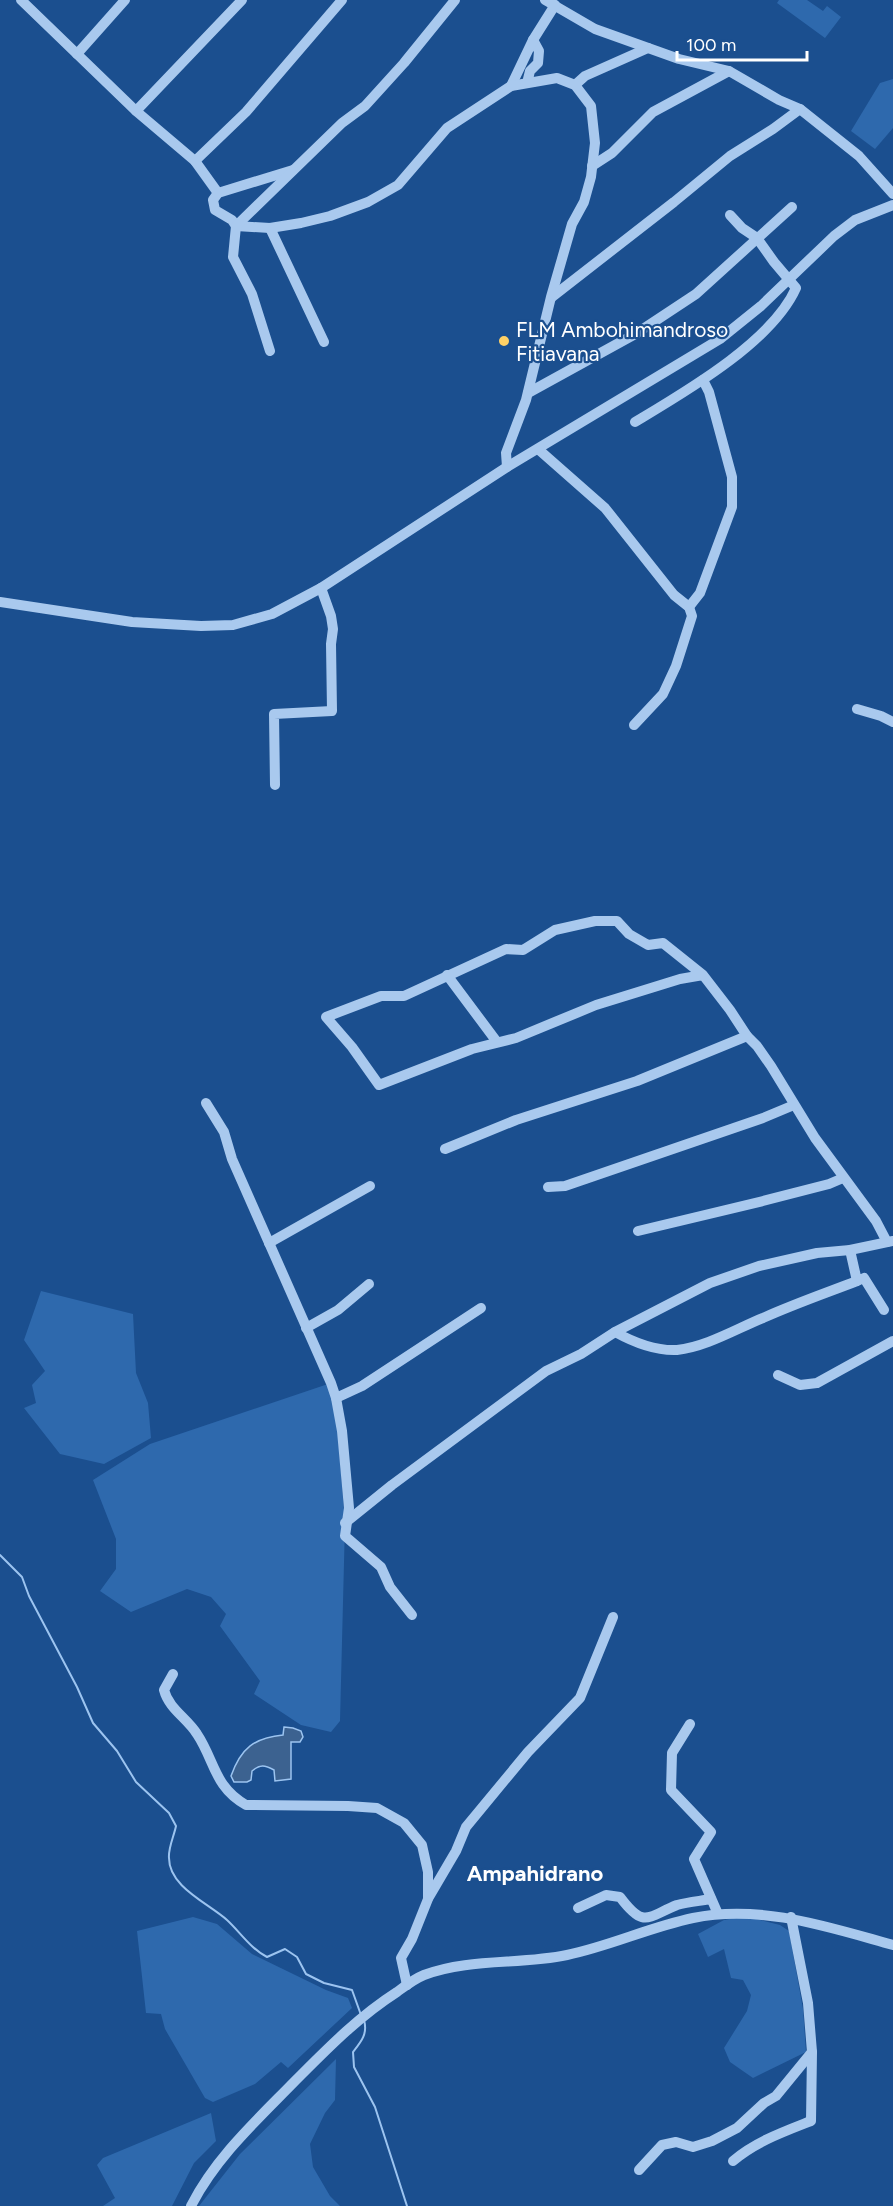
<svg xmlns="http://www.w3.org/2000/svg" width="893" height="2206" viewBox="0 0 893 2206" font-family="Figtree,sans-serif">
	<rect width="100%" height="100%" fill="#1b4f8f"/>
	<g fill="#2e69ad">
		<path d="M779,0h28l16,11 4,-5 14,11 -16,21 -48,-35z"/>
		<path d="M893,79v49l-18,21 -24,-18 29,-48z"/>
		<path d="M41,1291l92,23 3,59 12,30 3,35 -47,26 -44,-10 -36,-46 12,-5 -4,-18 13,-14 -21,-31z"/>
		<path d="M331,1383l4,15 10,125 -5,198 -9,11 -30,-7 -47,-31 6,-13 -40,-55 6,-12 -15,-17 -24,-8 -56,23 -31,-21 16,-22v-30l-23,-59 57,-36z"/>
		<path d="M744,1916l36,9 9,6 14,78 3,43 -53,26 -23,-16 -6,-14 23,-37 4,-16 -8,-15 -12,-2 -7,-29 -16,8 -10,-23 26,-14z"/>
		<path d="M193,1917l24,7 35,30 74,36 22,8 4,10 -64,60 -7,-6 -26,22 -42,18 -8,-4 -40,-69 -4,-15 -15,-1 -9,-82z"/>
		<path d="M336,2059l-1,41 -10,13 -15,31 3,23 17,29 10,10h-141l41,-52z"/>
		<path d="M211,2113l5,28 -22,22 -22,43h-69l12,-8 -18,-33 6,-7z"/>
	</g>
	<path fill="#3c6290" stroke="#9cc4f0" stroke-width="1.5" d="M284,1727l9,1 8,3 2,6 -3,5h-9v37l-16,2 -1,-11c-9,-5 -14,-6 -22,1l-1,9 -4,2h-13l-3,-6c10,-28 23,-38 52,-41z"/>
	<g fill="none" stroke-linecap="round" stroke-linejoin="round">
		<g stroke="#9cc4f0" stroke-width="2">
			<path d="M0,1555l22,22 7,19 48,91 16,36 24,28 19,31 33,31 7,13c-2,10 -8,22 -7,32 0,29 39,45 58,62 13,12 24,29 40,37l18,-8 12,8 9,17 18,9 28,7 9,25"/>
			<path d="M364,2020c4,14 -3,22 -11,32l1,15 21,40 32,99"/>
		</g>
		<g stroke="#a9c9ee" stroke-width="10">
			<path d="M21,0l115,111 59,50 23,32"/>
			<path d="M545,0l50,29 84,30 50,12 50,29 21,9 59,47 34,38"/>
			<path d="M533,40l6,11 -1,12 -8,8 -2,8 5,3"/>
			<path d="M77,54l48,-54"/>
			<path d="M575,85l10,-9 63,-28"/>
			<path d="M511,86l22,-46 22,-35 -6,-4"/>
			<path d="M136,111l106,-111"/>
			<path d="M195,161l51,-49 96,-112"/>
			<path d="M592,166l20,-13 41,-41 76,-41"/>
			<path d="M293,170l-75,23 -5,7 2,10 17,10 4,6 34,2 31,-5 29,-7 38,-14 30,-17 49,-57 64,-42 46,-8 18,7 16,21 4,37 -4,34 -7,25 -12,22 -21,73 -25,103 -20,53 1,14"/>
			<path d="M270,228l54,114"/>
			<path d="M552,297l122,-95 56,-46 43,-27 27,-20"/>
			<path d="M270,351l-18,-57 -19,-37 3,-31 106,-103 23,-17 39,-43 51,-63"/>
			<path d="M528,393l109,-60 59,-39 96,-87"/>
			<path d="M635,422c50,-30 137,-80 161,-134l-22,-26 -17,-24 -15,-10 -12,-13"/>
			<path d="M538,449l67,59 69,87 15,12 3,9 -16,50 -13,28 -29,31"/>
			<path d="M0,602l132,20 69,4 32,-1 39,-11 49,-26 186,-121 213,-128 41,-33 73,-70 21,-16 38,-15"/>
			<path d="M689,607l11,-14 32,-86v-30l-23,-85 -6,-12"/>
			<path d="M857,709l24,7 12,6"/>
			<path d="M275,785l-1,-71 58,-3 -1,-67 2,-15 -2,-13 -10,-28"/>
			<path d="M447,975l50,67"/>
			<path d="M703,975l-23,4 -84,26 -80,33 -44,11 -93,36 -27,-38 -26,-30 55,-21h23l102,-47 17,1 32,-20 40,-9h22l12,13 19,11 15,-2 40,32 27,35 17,26 10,10 14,20 44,72 61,83 11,21"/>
			<path d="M206,1103l18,29 8,27 99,224 5,15 6,33 7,77 -4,28 36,31 9,20 22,28"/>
			<path d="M445,1149l71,-29 121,-39 110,-45"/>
			<path d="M548,1187l17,-1 198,-68 31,-13"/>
			<path d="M638,1231l125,-30 66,-17 14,-6"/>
			<path d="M269,1243l101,-57"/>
			<path d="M850,1250l7,31 7,-3 20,32"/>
			<path d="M306,1328l32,-18 31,-26"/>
			<path d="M615,1332c18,10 41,19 62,18 29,-3 59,-21 86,-32 31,-14 63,-25 94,-37"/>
			<path d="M778,1375l22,10 17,-2 76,-42"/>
			<path d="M336,1398l26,-12 119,-78"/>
			<path d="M345,1523l47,-38 154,-114 35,-17 34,-22 95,-49 49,-17 58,-13 33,-3 43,-9"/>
			<path d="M173,1674l-9,16c5,19 23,28 33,44 18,27 17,53 49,71l102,1 29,2 27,15 18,22 6,27v27l-16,40 -11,19 6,27"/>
			<path d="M690,1724l-18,29 -1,37 40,42 -17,27 24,55"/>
			<path d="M429,1897l27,-46 10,-24 62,-75 52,-54 33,-81"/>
			<path d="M578,1908l28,-13 14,2c24,32 27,20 57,8 11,-3 23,-4 34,-6"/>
			<path d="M733,2161c22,-19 50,-29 78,-40l1,-69 -4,-49 -17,-86"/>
			<path d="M639,2170l23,-25 14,-3 17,5 19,-6 25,-13 27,-25 12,-7 36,-44"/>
			<path d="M191,2206c25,-49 66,-86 104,-125 32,-32 63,-64 102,-89 8,-6 17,-13 27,-17 45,-17 96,-10 143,-20 43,-9 83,-28 126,-37 68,-14 135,9 200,27"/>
		</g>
	</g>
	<circle fill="#ffd166" stroke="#1b4f8f" stroke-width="2" cx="504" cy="341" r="6"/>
	<g text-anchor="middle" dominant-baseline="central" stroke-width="4.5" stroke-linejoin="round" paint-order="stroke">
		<g font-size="21" fill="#fff" stroke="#1b4f8f" text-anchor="start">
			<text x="516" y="329">FLM Ambohimandroso<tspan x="516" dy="24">Fitiavana</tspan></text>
		</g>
		<g font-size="22" font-weight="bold" fill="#fff" stroke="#1b4f8f">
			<text x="535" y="1873">Ampahidrano</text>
		</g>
	</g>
	<path d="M677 51v9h130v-9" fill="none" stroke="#ffffff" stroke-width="3"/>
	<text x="686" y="51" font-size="18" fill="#ffffff" stroke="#1b4f8f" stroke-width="4.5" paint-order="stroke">100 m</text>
</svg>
